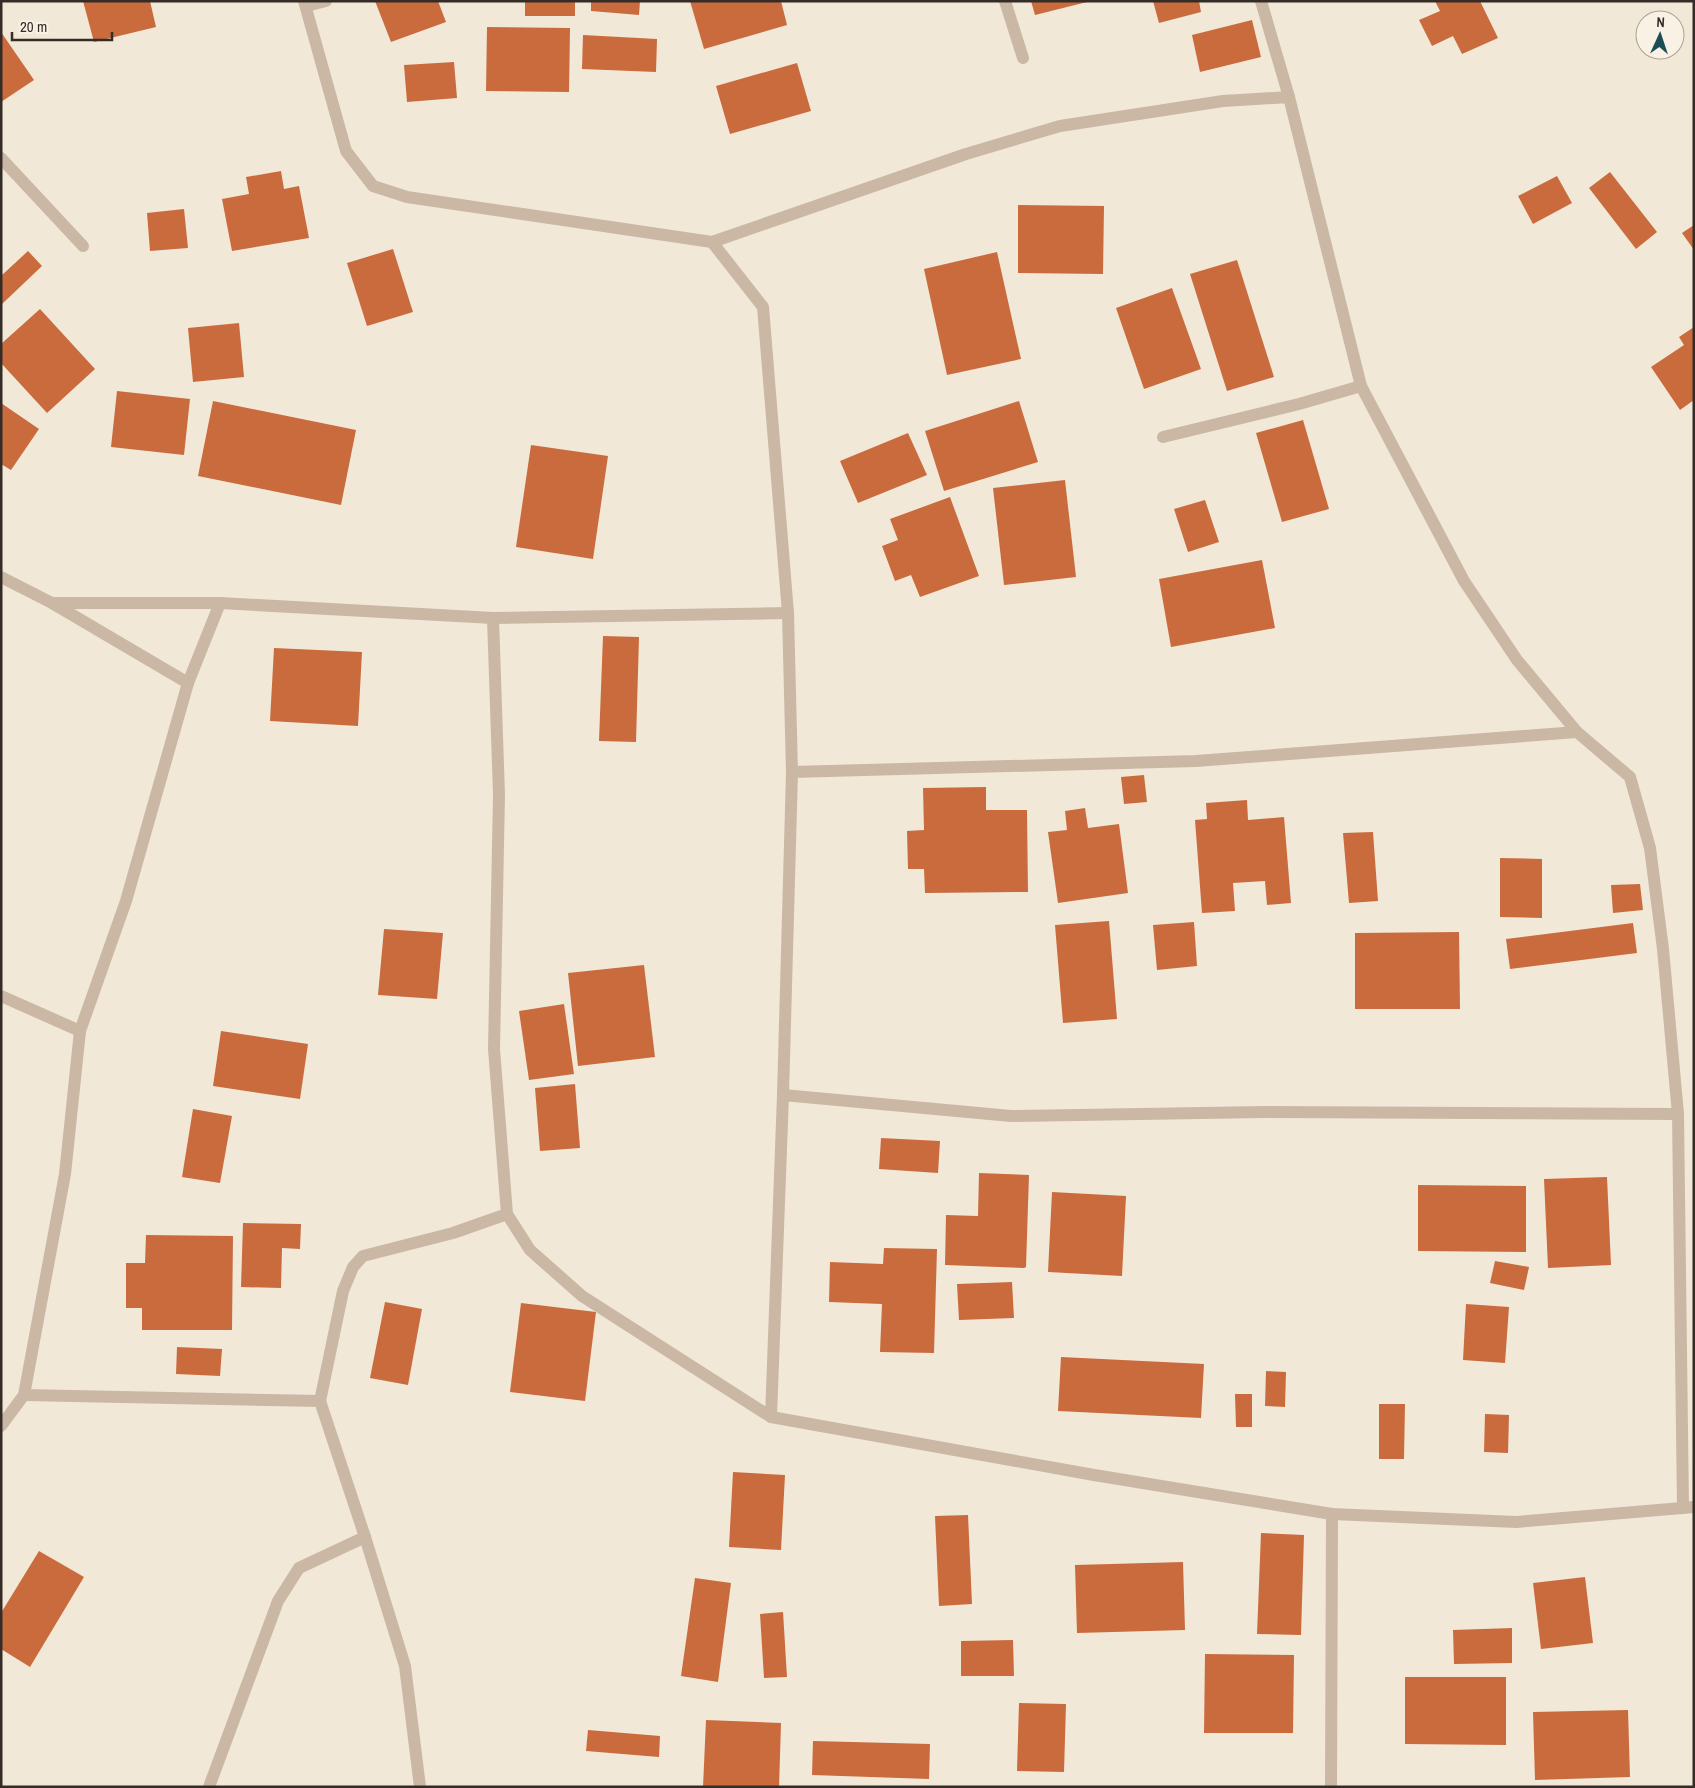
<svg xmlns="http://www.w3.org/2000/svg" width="1695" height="1788" viewBox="0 0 1695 1788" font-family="'Archivo Narrow',sans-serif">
	<rect width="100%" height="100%" fill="#f2e8d8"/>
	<g fill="#ca6b3e">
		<path d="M83,1h67l6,26 -62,15z"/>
		<path d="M375,1h63l8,21 -55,20z"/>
		<rect x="525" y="1" width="50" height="15"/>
		<path d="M591,1h49l-1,14 -48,-4z"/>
		<path d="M690,1h91l6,24 -83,24z"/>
		<path d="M1031,1h56v1l-52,13z"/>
		<path d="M1153,1h46l2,11 -42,11z"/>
		<path d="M1435,1h45l18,37 -36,16 -9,-18 -21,10 -13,-26 21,-9z"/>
		<path d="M1252,20l9,37 -61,15 -8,-37z"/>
		<path d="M487,27l83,1 -1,64 -83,-1z"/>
		<path d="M1,32l33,48 -33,22z"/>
		<path d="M583,35l74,4 -1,33 -74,-3z"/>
		<path d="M454,62l3,36 -50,4 -3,-37z"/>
		<path d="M797,63l14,48 -81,23 -14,-48z"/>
		<path d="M281,171l3,18 15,-3 10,52 -77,13 -10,-52 27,-5 -3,-17z"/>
		<path d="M1610,172l47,60 -21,17 -47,-61z"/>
		<path d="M1557,176l15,27 -39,21 -15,-28z"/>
		<path d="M1018,205l86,1 -1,68 -85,-1z"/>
		<path d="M184,209l4,39 -38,3 -3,-38z"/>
		<path d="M1694,225v25l-12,-17z"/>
		<path d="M393,249l20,63 -46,14 -20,-63z"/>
		<path d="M28,251l14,15 -41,39v-29z"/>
		<path d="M997,252l24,107 -74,16 -23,-106z"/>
		<path d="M1237,260l37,117 -47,14 -37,-117z"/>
		<path d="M1172,288l29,81 -57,20 -28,-81z"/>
		<path d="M40,309l55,60 -48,44 -46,-50v-19z"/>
		<path d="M239,323l5,54 -51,5 -5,-54z"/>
		<path d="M1694,327v73l-14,10 -29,-43 33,-22 -5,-8z"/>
		<path d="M117,391l73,8 -6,56 -73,-8z"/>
		<path d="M213,401l143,29 -15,75 -143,-29z"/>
		<path d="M1019,401l19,61 -94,29 -19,-60z"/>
		<path d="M1,403l38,26 -28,41 -10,-6z"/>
		<path d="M1303,420l26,89 -47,13 -26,-89z"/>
		<path d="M908,433l19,42 -69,28 -18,-42z"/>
		<path d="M531,445l77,11 -15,103 -77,-12z"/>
		<path d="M1065,480l11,97 -72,8 -11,-97z"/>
		<path d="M950,497l29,79 -59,21 -9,-22 -16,6 -13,-35 16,-6 -8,-21z"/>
		<path d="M1205,500l14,42 -31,10 -14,-43z"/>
		<path d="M1262,560l13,68 -104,19 -12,-68z"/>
		<path d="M603,636l36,1 -3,105 -37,-1z"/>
		<path d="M274,648l88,4 -4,74 -88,-5z"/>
		<path d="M1144,775l3,27 -23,2 -3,-27z"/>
		<path d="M986,787v23h41l1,82 -103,1 -1,-24h-16l-1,-38 17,-1 -1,-42z"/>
		<path d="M1247,800l1,20 36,-3 7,86 -24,2 -2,-24 -32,2 2,28 -33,2 -7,-93 12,-1 -1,-16z"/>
		<path d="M1085,808l3,20 31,-4 9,69 -70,10 -10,-71 19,-2 -2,-19z"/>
		<path d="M1373,832l5,69 -29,2 -6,-70z"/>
		<path d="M1500,858l42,1v59l-42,-1z"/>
		<path d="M1640,884l3,26 -30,3 -2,-28z"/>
		<path d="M1109,921l8,98 -54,4 -8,-98z"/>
		<path d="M1194,922l3,44 -40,4 -4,-45z"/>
		<path d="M1633,923l4,30 -127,16 -4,-30z"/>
		<path d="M384,929l59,4 -6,66 -59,-4z"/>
		<path d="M1459,932l1,77h-105v-76z"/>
		<path d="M644,965l11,92 -77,9 -10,-93z"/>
		<path d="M564,1004l10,70 -45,6 -10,-69z"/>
		<path d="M221,1031l87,13 -8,55 -87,-13z"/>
		<path d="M575,1084l5,64 -40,3 -5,-63z"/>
		<path d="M193,1109l39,7 -12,67 -38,-6z"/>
		<path d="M881,1138l59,3 -2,32 -59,-4z"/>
		<path d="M979,1173l50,2 -3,92 -2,1 -79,-3 1,-50 32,1z"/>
		<path d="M1607,1177l4,88 -63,3 -4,-89z"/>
		<path d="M1418,1185l108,1v66l-108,-1z"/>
		<path d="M1052,1192l74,4 -4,80 -74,-4z"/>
		<path d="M243,1223l58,1 -1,25 -18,-1 -1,40 -40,-1z"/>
		<path d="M146,1235l87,1 -1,94h-90v-22h-16v-45h19z"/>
		<path d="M884,1248l53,1 -3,104 -54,-1 2,-48 -53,-2 1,-40 53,2z"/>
		<path d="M1495,1261l34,6 -5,23 -34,-7z"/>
		<path d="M1012,1282l2,36 -55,2 -2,-36z"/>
		<path d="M385,1302l37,7 -14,76 -38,-7z"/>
		<path d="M521,1303l75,9 -11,89 -75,-9z"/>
		<path d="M1466,1304l43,3 -4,56 -42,-3z"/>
		<path d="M177,1347l45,2 -2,27 -44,-2z"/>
		<path d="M1061,1357l143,7 -3,54 -143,-7z"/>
		<path d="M1266,1371l20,1 -1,35 -20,-1z"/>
		<path d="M1235,1394h17v33h-16z"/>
		<path d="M1379,1404h26l-1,55h-25z"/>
		<path d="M1485,1414l24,1 -1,38 -24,-1z"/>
		<path d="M733,1472l52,3 -4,75 -52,-3z"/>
		<path d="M968,1515l4,89 -33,2 -4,-90z"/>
		<path d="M1261,1533l43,2 -3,100 -44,-1z"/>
		<path d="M39,1551l45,26 -54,90 -29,-18v-36z"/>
		<path d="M1183,1562l2,68 -108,3 -2,-68z"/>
		<path d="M1585,1577l8,66 -52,6 -8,-66z"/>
		<path d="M695,1578l36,5 -13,99 -37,-6z"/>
		<path d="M783,1612l4,65 -23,1 -4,-64z"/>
		<path d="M1512,1628v35l-58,1 -1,-34z"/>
		<path d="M1013,1640l1,36h-53v-35z"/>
		<path d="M1205,1654l89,1 -1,78h-89z"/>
		<path d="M1405,1677h101v68l-101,-1z"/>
		<path d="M1019,1703l47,1 -2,68 -47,-1z"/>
		<path d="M1628,1710l2,67 -95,3 -2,-68z"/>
		<path d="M706,1720l75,3 -2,64h-76z"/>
		<path d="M588,1730l72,6 -1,21 -73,-6z"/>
		<path d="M813,1741l117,3 -1,35 -117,-4z"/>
	</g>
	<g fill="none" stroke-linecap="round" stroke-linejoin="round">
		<path stroke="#cab8a4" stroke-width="12" d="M1005,1l18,57"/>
		<g stroke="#cab8a4" stroke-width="12">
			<path d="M304,1l42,150 27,35 34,11 305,45 254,-88 94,-28 163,-25 66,-4 72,289 103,195 53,79 60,72 53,45 20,71 13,101 15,165 5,394"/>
			<path d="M1261,1l28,96"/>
			<path d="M306,6l20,-5"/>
			<path d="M1,158l82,88"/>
			<path d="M712,242l51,65 25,306 4,159 -9,323 -12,322"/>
			<path d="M1163,437l136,-33 62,-18"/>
			<path d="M1,577l51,26 136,80"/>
			<path d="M52,603h168l273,15 295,-5"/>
			<path d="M493,618l6,177 -5,254 13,165 23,36 52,46 189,121 323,58 238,39 184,8 178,-15"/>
			<path d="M792,772l404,-11 381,-29"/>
			<path d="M1,996l79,35"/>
			<path d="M783,1095l228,21 253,-4 414,2"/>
			<path d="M24,1395l296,6 45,136 40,129 15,121"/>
			<path d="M320,1401l23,-110 10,-24 10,-11 90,-23 54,-19"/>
			<path d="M1,1426l23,-31 41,-221 15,-143 46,-130 62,-218 32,-80"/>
			<path d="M209,1787l69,-186 21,-33 66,-31"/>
			<path d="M1331,1787l1,-273"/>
		</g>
	</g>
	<rect width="1695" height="1788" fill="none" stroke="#352c26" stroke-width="5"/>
	<g transform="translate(1660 35) rotate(3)"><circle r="24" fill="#f9f1e4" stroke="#aba298"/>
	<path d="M0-4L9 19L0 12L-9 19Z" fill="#1a4e57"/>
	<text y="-8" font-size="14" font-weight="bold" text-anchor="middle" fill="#352c26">N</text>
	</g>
	<path d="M12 32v8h100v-8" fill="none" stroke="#352c26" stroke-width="2.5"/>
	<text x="20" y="32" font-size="15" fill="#352c26" stroke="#f9f1e4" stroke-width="4" paint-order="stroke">20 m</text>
</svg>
